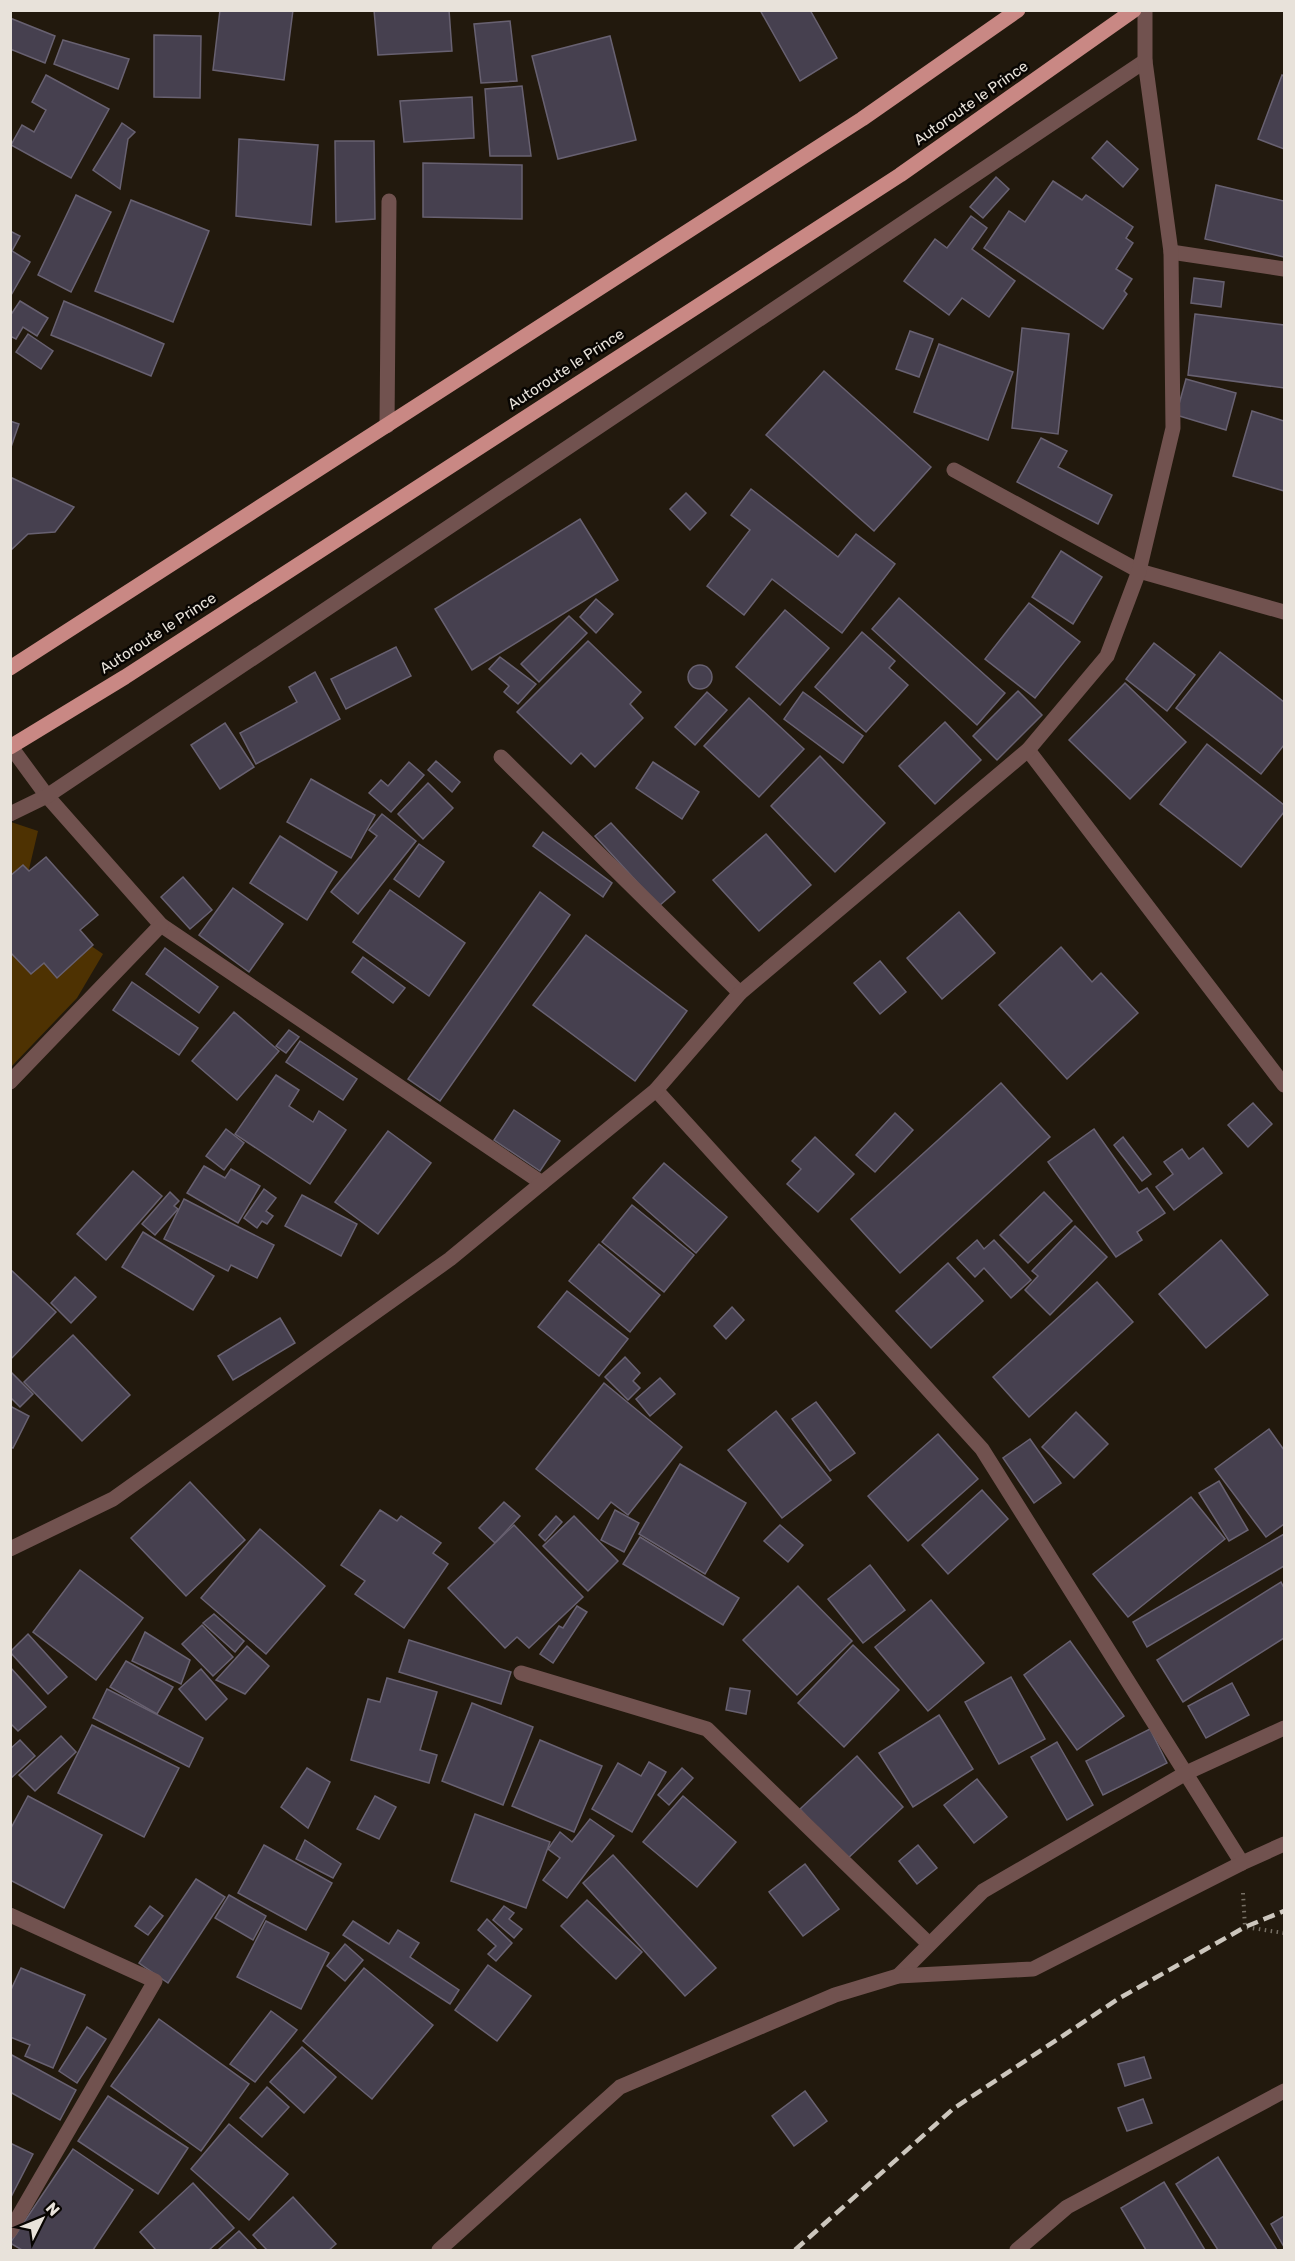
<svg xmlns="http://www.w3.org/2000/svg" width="1295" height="2261" viewBox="0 0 1295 2261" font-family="Rubik,sans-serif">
	<rect width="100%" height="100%" fill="#22190d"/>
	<path fill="#4e3202" d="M11,822l27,9 -16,68 81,55 -26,44 -66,69z"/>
	<g fill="#46404f" stroke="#686171" stroke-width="1.5">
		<path d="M220,10h73l-9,70 -71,-10z"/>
		<path d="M374,10h75l3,41 -74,4z"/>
		<path d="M760,10h50l27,48 -37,23z"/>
		<path d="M10,18l45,18 -10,27 -35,-14z"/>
		<path d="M510,21l7,60 -36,2 -7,-59z"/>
		<path d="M154,35l47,1 -1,62 -46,-1z"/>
		<path d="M610,36l26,104 -78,19 -26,-103z"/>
		<path d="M63,40l66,19 -11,30 -64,-25z"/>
		<path d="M46,75l63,34 -38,69 -60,-33 11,-20 12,7 12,-22 -14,-8z"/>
		<path d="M1282,75l2,1v73l-26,-10z"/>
		<path d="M522,86l9,70h-41l-5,-67z"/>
		<path d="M472,97l2,41 -70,4 -4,-41z"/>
		<path d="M122,123l13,9 -7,7 -8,50 -27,-19z"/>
		<path d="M239,139l79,6 -7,80 -75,-9z"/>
		<path d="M335,141h39l1,78 -39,3z"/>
		<path d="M1107,141l31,28 -15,18 -31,-29z"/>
		<path d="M423,163l99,2v54l-99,-2z"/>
		<path d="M996,177l13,12 -26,29 -13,-11z"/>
		<path d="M1053,181l29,19 4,-5 47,32 -7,11 7,5 -17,26 16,10 -8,12 3,3 -24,35 -119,-81 25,-37 16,11z"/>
		<path d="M1216,185l68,16v56l-79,-18z"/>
		<path d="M76,195l35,17 -40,80 -33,-17z"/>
		<path d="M131,200l78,31 -36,91 -78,-31z"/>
		<path d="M971,216l16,12 -15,21 43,32 -26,36 -27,-19 -13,17 -45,-34 31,-42 12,9z"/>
		<path d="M10,231l10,5 -8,15 18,11 -20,35z"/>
		<path d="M1194,278l30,4 -3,25 -30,-4z"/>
		<path d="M20,301l28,17 -11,18 -14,-9 -7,12 -6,-3v-20z"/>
		<path d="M64,301l100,43 -13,32 -100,-41z"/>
		<path d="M1195,314l89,11v63l-96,-13z"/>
		<path d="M1022,328l47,6 -11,100 -46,-6z"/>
		<path d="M910,331l23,8 -14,38 -23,-8z"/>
		<path d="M28,334l25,17 -12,18 -25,-17z"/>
		<path d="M939,344l74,28 -25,68 -74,-28z"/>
		<path d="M824,371l107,96 -57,64 -108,-96z"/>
		<path d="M1186,379l50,14 -10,37 -50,-15z"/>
		<path d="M1252,411l32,10v70l-51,-15z"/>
		<path d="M10,421l9,3 -9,26z"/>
		<path d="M1041,438l26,13 -9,16 54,28 -14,29 -81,-42z"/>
		<path d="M10,477l64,30 -19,25 -27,2 -18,17z"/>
		<path d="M751,489l87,68 18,-23 39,30 -53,69 -70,-54 -28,36 -37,-29 43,-56 -19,-15z"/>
		<path d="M686,493l20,20 -16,17 -20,-21z"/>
		<path d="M580,519l38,61 -146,90 -37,-61z"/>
		<path d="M1061,551l41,26 -29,47 -41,-27z"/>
		<path d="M899,598l106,95 -28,32 -105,-96z"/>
		<path d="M596,599l17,15 -17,19 -16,-16z"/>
		<path d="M1029,603l51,39 -45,56 -50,-39z"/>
		<path d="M785,610l44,38 -49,57 -44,-38z"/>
		<path d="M569,616l18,17 -48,49 -18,-18z"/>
		<path d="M862,632l33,29 -6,7 19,17 -42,47 -51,-45z"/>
		<path d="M588,641l53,51 -11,12 13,14 -48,49 -14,-14 -10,11 -54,-52z"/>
		<path d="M1154,643l41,32 -28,36 -41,-32z"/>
		<path d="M396,647l15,29 -65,33 -15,-30z"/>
		<path d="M1220,652l64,50v43l-23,29 -85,-66z"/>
		<path d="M500,657l36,27 -18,20 -14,-12 5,-6 -20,-17z"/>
		<circle cx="700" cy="677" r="12"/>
		<path d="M315,672l25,47 -84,45 -16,-31 57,-31 -8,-15z"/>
		<path d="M1125,683l61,59 -56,57 -61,-59z"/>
		<path d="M1018,691l24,24 -45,45 -24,-24z"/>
		<path d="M707,692l20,18 -32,35 -20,-18z"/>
		<path d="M803,692l60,44 -20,27 -59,-44z"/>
		<path d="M749,698l55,51 -45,48 -55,-51z"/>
		<path d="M945,722l36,38 -46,44 -36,-38z"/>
		<path d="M225,723l29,44 -34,22 -29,-44z"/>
		<path d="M1207,744l77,61v7l-43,55 -81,-63z"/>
		<path d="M820,756l65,67 -50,49 -64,-66z"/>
		<path d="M436,761l24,21 -8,10 -24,-22z"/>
		<path d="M409,762l15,13 -33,37 -22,-19 12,-13 7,6z"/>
		<path d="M653,762l46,30 -17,27 -46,-31z"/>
		<path d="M311,779l64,36 -24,43 -64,-36z"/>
		<path d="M428,783l25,25 -30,31 -25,-25z"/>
		<path d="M382,814l34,27 -58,73 -27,-22 46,-56 -8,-6z"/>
		<path d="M611,823l64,69 -16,14 -64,-70z"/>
		<path d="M543,832l69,51 -9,14 -70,-51z"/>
		<path d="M766,834l45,51 -52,46 -46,-51z"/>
		<path d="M280,836l57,36 -30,48 -57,-37z"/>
		<path d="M419,844l25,18 -25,35 -25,-18z"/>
		<path d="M46,857l52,58 -18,15 13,15 -36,33 -13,-15 -13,11 -21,-22v-76l13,-11 6,6z"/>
		<path d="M183,877l29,33 -22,19 -29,-32z"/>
		<path d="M233,888l50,36 -34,48 -50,-37z"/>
		<path d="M390,890l75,53 -36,53 -76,-54z"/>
		<path d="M540,892l30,23 -130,186 -32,-22z"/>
		<path d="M959,912l36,41 -53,46 -35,-41z"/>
		<path d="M586,935l101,76 -52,70 -102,-76z"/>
		<path d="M1061,947l31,35 9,-9 37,40 -71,66 -68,-74z"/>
		<path d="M165,948l53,39 -19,26 -53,-39z"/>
		<path d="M363,957l42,31 -12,15 -41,-31z"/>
		<path d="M880,961l26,31 -26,22 -26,-31z"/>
		<path d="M132,982l66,46 -19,27 -66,-45z"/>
		<path d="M234,1012l45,39 -42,49 -45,-39z"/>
		<path d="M289,1030l10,7 -13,16 -10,-7z"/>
		<path d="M300,1041l57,38 -14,21 -57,-38z"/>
		<path d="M276,1075l23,15 -10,16 24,16 6,-11 27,19 -36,54 -75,-50z"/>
		<path d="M1001,1083l49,54 -150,136 -49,-54z"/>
		<path d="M1253,1103l19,21 -24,23 -20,-22z"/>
		<path d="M514,1110l46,31 -20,30 -46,-31z"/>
		<path d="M895,1113l18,17 -38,42 -19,-17z"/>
		<path d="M226,1129l18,14 -20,27 -18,-14z"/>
		<path d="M1094,1129l45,64 8,-5 18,25 -28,19 5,8 -26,17 -68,-95z"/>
		<path d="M388,1131l43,32 -53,71 -43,-32z"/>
		<path d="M815,1137l39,37 -36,38 -31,-28 14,-15 -9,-8z"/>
		<path d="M1123,1137l28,37 -9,7 -28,-36z"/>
		<path d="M1203,1148l19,25 -48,37 -18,-23 17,-13 -9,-12 18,-13 7,10z"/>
		<path d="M664,1163l63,54 -31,36 -63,-55z"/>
		<path d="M204,1166l21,12 6,-9 29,17 -22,37 -51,-30z"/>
		<path d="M133,1171l29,25 -56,64 -29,-26z"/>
		<path d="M264,1189l12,9 -10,13 7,5 -6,8 -5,-3 -5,7 -13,-10z"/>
		<path d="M170,1192l9,9 -5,5 4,3 -23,26 -13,-11z"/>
		<path d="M1044,1192l28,29 -44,42 -28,-28z"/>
		<path d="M302,1195l55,29 -16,32 -56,-30z"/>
		<path d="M184,1199l90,46 -17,33 -26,-13 -3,6 -64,-32z"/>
		<path d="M632,1205l62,50 -30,37 -62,-50z"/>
		<path d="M1075,1226l32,31 -57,58 -25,-25 13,-14 -6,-5z"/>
		<path d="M143,1232l71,44 -21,34 -71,-43z"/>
		<path d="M977,1240l7,9 10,-9 37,40 -20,18 -27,-30 -9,9 -18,-19z"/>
		<path d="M1221,1240l47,55 -62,53 -47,-54z"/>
		<path d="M599,1244l61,51 -30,37 -61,-51z"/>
		<path d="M948,1263l35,38 -52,47 -35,-37z"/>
		<path d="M10,1269l46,43 -46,48z"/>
		<path d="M75,1277l21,20 -25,26 -20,-20z"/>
		<path d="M1097,1282l36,40 -104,95 -36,-40z"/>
		<path d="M567,1291l61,48 -29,37 -61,-49z"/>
		<path d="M732,1307l12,13 -18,19 -12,-13z"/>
		<path d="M280,1318l15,25 -62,37 -15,-24z"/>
		<path d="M73,1335l57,60 -48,46 -58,-59z"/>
		<path d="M625,1357l15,16 -7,8 7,7 -12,12 -23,-23z"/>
		<path d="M10,1371l23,23 -13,13 -10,-10z"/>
		<path d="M660,1378l15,16 -25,22 -14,-17z"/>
		<path d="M604,1383l78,64 -54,68 -17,-13 -13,17 -62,-50z"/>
		<path d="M816,1402l39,51 -25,18 -38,-52z"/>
		<path d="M10,1406l19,10 -16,32 -3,-1z"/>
		<path d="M776,1411l55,69 -49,38 -54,-68z"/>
		<path d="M1076,1412l32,32 -34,34 -32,-31z"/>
		<path d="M1269,1429l15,21v74l-18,13 -51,-68z"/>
		<path d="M938,1434l40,45 -70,62 -40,-45z"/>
		<path d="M1030,1439l31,44 -27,20 -31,-45z"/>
		<path d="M680,1464l66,39 -41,71 -66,-40z"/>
		<path d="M1219,1481l29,49 -19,11 -30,-48z"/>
		<path d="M190,1482l55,58 -59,56 -55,-58z"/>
		<path d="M982,1490l26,29 -60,55 -26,-29z"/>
		<path d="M1191,1497l34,42 -97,78 -35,-43z"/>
		<path d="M504,1502l16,14 -25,27 -16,-15z"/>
		<path d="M380,1510l17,11 4,-5 40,27 -8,10 15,11 -44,64 -49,-34 10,-13 -24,-16z"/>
		<path d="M615,1510l24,13 -15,29 -23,-12z"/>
		<path d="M556,1516l6,6 -17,19 -6,-6z"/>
		<path d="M574,1516l44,45 -30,30 -45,-45z"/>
		<path d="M514,1525l69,72 -54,51 -12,-11 -12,11 -57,-60z"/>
		<path d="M780,1525l23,20 -15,17 -24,-21z"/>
		<path d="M260,1529l65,57 -59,68 -65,-56z"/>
		<path d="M1284,1534v32l-137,81 -14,-25z"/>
		<path d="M640,1537l99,61 -16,27 -100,-61z"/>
		<path d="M870,1565l35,45 -42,33 -35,-44z"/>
		<path d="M80,1570l63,48 -47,62 -63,-48z"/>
		<path d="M1281,1582l3,6v50l-101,64 -26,-42z"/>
		<path d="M798,1586l54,55 -55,54 -54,-55z"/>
		<path d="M931,1600l53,63 -56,48 -53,-64z"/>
		<path d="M577,1606l10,6 -34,51 -13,-9 19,-28 4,2z"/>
		<path d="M214,1614l30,27 -9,11 -32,-29z"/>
		<path d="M202,1625l31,32 -20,19 -31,-32z"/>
		<path d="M145,1632l45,28 -9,24 -49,-23z"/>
		<path d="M28,1634l39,43 -19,17 -38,-42z"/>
		<path d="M409,1640l102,32 -10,32 -102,-32z"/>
		<path d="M1070,1641l54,75 -47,34 -53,-75z"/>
		<path d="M853,1645l46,45 -55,57 -46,-44z"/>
		<path d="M247,1646l22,20 -24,28 -29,-14z"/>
		<path d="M126,1661l47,26 -16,27 -47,-27z"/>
		<path d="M10,1667l36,40 -28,24 -8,-8z"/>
		<path d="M201,1669l26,30 -21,21 -27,-31z"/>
		<path d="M1011,1677l34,62 -46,25 -34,-62z"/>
		<path d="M387,1678l50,14 -17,58 17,5 -8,28 -78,-23 17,-61 12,3z"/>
		<path d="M1232,1683l17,32 -43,23 -18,-32z"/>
		<path d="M730,1688l20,3 -4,23 -20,-4z"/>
		<path d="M107,1689l96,49 -14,29 -96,-49z"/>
		<path d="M472,1703l61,24 -30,78 -61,-24z"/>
		<path d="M939,1715l34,54 -60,38 -34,-54z"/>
		<path d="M92,1725l87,43 -35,69 -86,-44z"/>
		<path d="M1150,1729l17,34 -64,32 -17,-34z"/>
		<path d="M61,1736l15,16 -41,39 -16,-16z"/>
		<path d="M20,1740l15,16 -25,23v-30z"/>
		<path d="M540,1740l62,26 -28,66 -62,-26z"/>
		<path d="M1057,1742l36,63 -26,15 -36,-63z"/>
		<path d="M857,1756l46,51 -57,53 -46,-51z"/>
		<path d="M649,1762l17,10 -34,60 -40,-23 26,-46 23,13z"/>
		<path d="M307,1768l23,14 -22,46 -27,-21z"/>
		<path d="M682,1768l11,10 -24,27 -11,-10z"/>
		<path d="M977,1779l30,38 -33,26 -30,-38z"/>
		<path d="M28,1796l74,39 -38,73 -54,-28v-50z"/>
		<path d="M375,1796l21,11 -17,32 -22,-10z"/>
		<path d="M683,1796l53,46 -39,45 -54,-45z"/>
		<path d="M475,1814l75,28 -24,66 -75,-27z"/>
		<path d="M590,1819l24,17 -47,62 -24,-18 17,-22 -12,-9 12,-17 12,10z"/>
		<path d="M305,1840l36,24 -8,14 -37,-19z"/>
		<path d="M264,1845l68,38 -26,47 -68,-37z"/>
		<path d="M918,1845l19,23 -20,16 -18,-23z"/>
		<path d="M613,1855l103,113 -31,28 -102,-113z"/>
		<path d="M805,1864l34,45 -36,27 -34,-44z"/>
		<path d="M196,1879l29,18 -57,86 -29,-20z"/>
		<path d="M229,1895l37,21 -13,24 -38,-22z"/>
		<path d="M587,1900l55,52 -26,27 -55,-53z"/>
		<path d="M150,1906l13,10 -15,19 -13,-9z"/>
		<path d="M504,1906l10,7 -5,6 13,10 -8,9 -21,-18z"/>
		<path d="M487,1919l25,24 -16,18 -8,-7 8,-8 -18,-16z"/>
		<path d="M266,1921l63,32 -28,56 -64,-32z"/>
		<path d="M353,1921l36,23 9,-14 21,13 -9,14 49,33 -9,14 -107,-69z"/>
		<path d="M345,1944l18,16 -18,21 -18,-15z"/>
		<path d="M488,1965l43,31 -34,45 -42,-31z"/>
		<path d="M21,1968l64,27 -32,73 -28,-12 5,-11 -20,-8v-45z"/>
		<path d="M364,1968l69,57 -61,74 -69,-58z"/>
		<path d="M271,2011l26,19 -42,52 -25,-18z"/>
		<path d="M159,2019l90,65 -48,67 -90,-65z"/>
		<path d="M87,2027l19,12 -29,44 -18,-12z"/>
		<path d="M302,2047l34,30 -32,36 -34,-31z"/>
		<path d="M10,2054l66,36 -16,30 -50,-28z"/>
		<path d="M1144,2057l7,21 -26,8 -7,-22z"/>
		<path d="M267,2087l22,20 -27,30 -22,-19z"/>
		<path d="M805,2091l22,30 -33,25 -22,-30z"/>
		<path d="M108,2096l80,52 -30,46 -80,-53z"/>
		<path d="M1143,2099l9,24 -25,8 -9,-23z"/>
		<path d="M229,2124l59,50 -39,46 -58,-51z"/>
		<path d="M10,2143l23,11 -23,45z"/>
		<path d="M73,2149l60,41 -40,60h-71l-12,-7z"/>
		<path d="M1218,2157l59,93h-59l-42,-66z"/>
		<path d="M1164,2182l41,68h-59l-25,-42z"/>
		<path d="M193,2183l41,45 -25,22h-53l-16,-18z"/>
		<path d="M293,2197l43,47 -7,6h-62l-14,-15z"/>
		<path d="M1284,2216v31l-13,-23z"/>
		<path d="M239,2231l18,19h-39z"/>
	</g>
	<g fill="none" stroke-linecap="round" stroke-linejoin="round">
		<path stroke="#777065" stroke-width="4" stroke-dasharray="1.5 4.5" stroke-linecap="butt" d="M1243,1893l2,34 39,6"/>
		<g stroke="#71524f" stroke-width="15">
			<path d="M1171,252l113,17"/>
			<path d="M387,426l2,-225"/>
			<path d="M954,470l185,101 145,41"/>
			<path d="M11,747l36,49 114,129 381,258"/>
			<path d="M1028,750l256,335"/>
			<path d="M501,757l239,236"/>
			<path d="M10,814l37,-18 1098,-735"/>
			<path d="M10,1082l151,-157"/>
			<path d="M656,1090l326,359 260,414"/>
			<path d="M10,1549l103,-50 337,-240 92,-76 114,-93 84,-97 288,-243 79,-94 32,-85 34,-143 -2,-176 -26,-191v-51"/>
			<path d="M521,1673l186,56 222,215"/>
			<path d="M10,1915l145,66 -145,250"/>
			<path d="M898,1976l85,-85 203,-118 98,-45"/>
			<path d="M439,2250l181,-163 215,-92 63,-19 135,-7 209,-106 42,-19"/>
			<path d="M1017,2250l50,-43 217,-116"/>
		</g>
		<g stroke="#c98884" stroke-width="15">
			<path d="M10,668l852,-549 156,-109"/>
			<path d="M10,747l115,-70 775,-502 234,-165"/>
		</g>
		<path stroke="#ccc6bd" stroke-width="4.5" stroke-dasharray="12 6" stroke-linecap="butt" d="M795,2250l158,-141 165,-110 127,-72 39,-16"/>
	</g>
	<g text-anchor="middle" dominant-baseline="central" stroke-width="5" stroke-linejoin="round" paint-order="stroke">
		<g font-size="15" fill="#e8e2da" stroke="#080502">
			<text transform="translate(971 103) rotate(-35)">Autoroute le Prince</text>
			<text transform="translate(566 369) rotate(-33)">Autoroute le Prince</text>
			<text transform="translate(158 633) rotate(-33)">Autoroute le Prince</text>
		</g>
	</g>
	<rect width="1295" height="2261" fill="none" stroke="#e8e2da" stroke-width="24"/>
	<g transform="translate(42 2219) rotate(47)" stroke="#080502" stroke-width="4.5" paint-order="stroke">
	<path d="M0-4.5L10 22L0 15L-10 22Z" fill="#e8e2da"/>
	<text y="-9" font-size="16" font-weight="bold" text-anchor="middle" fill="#e8e2da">N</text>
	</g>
</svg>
